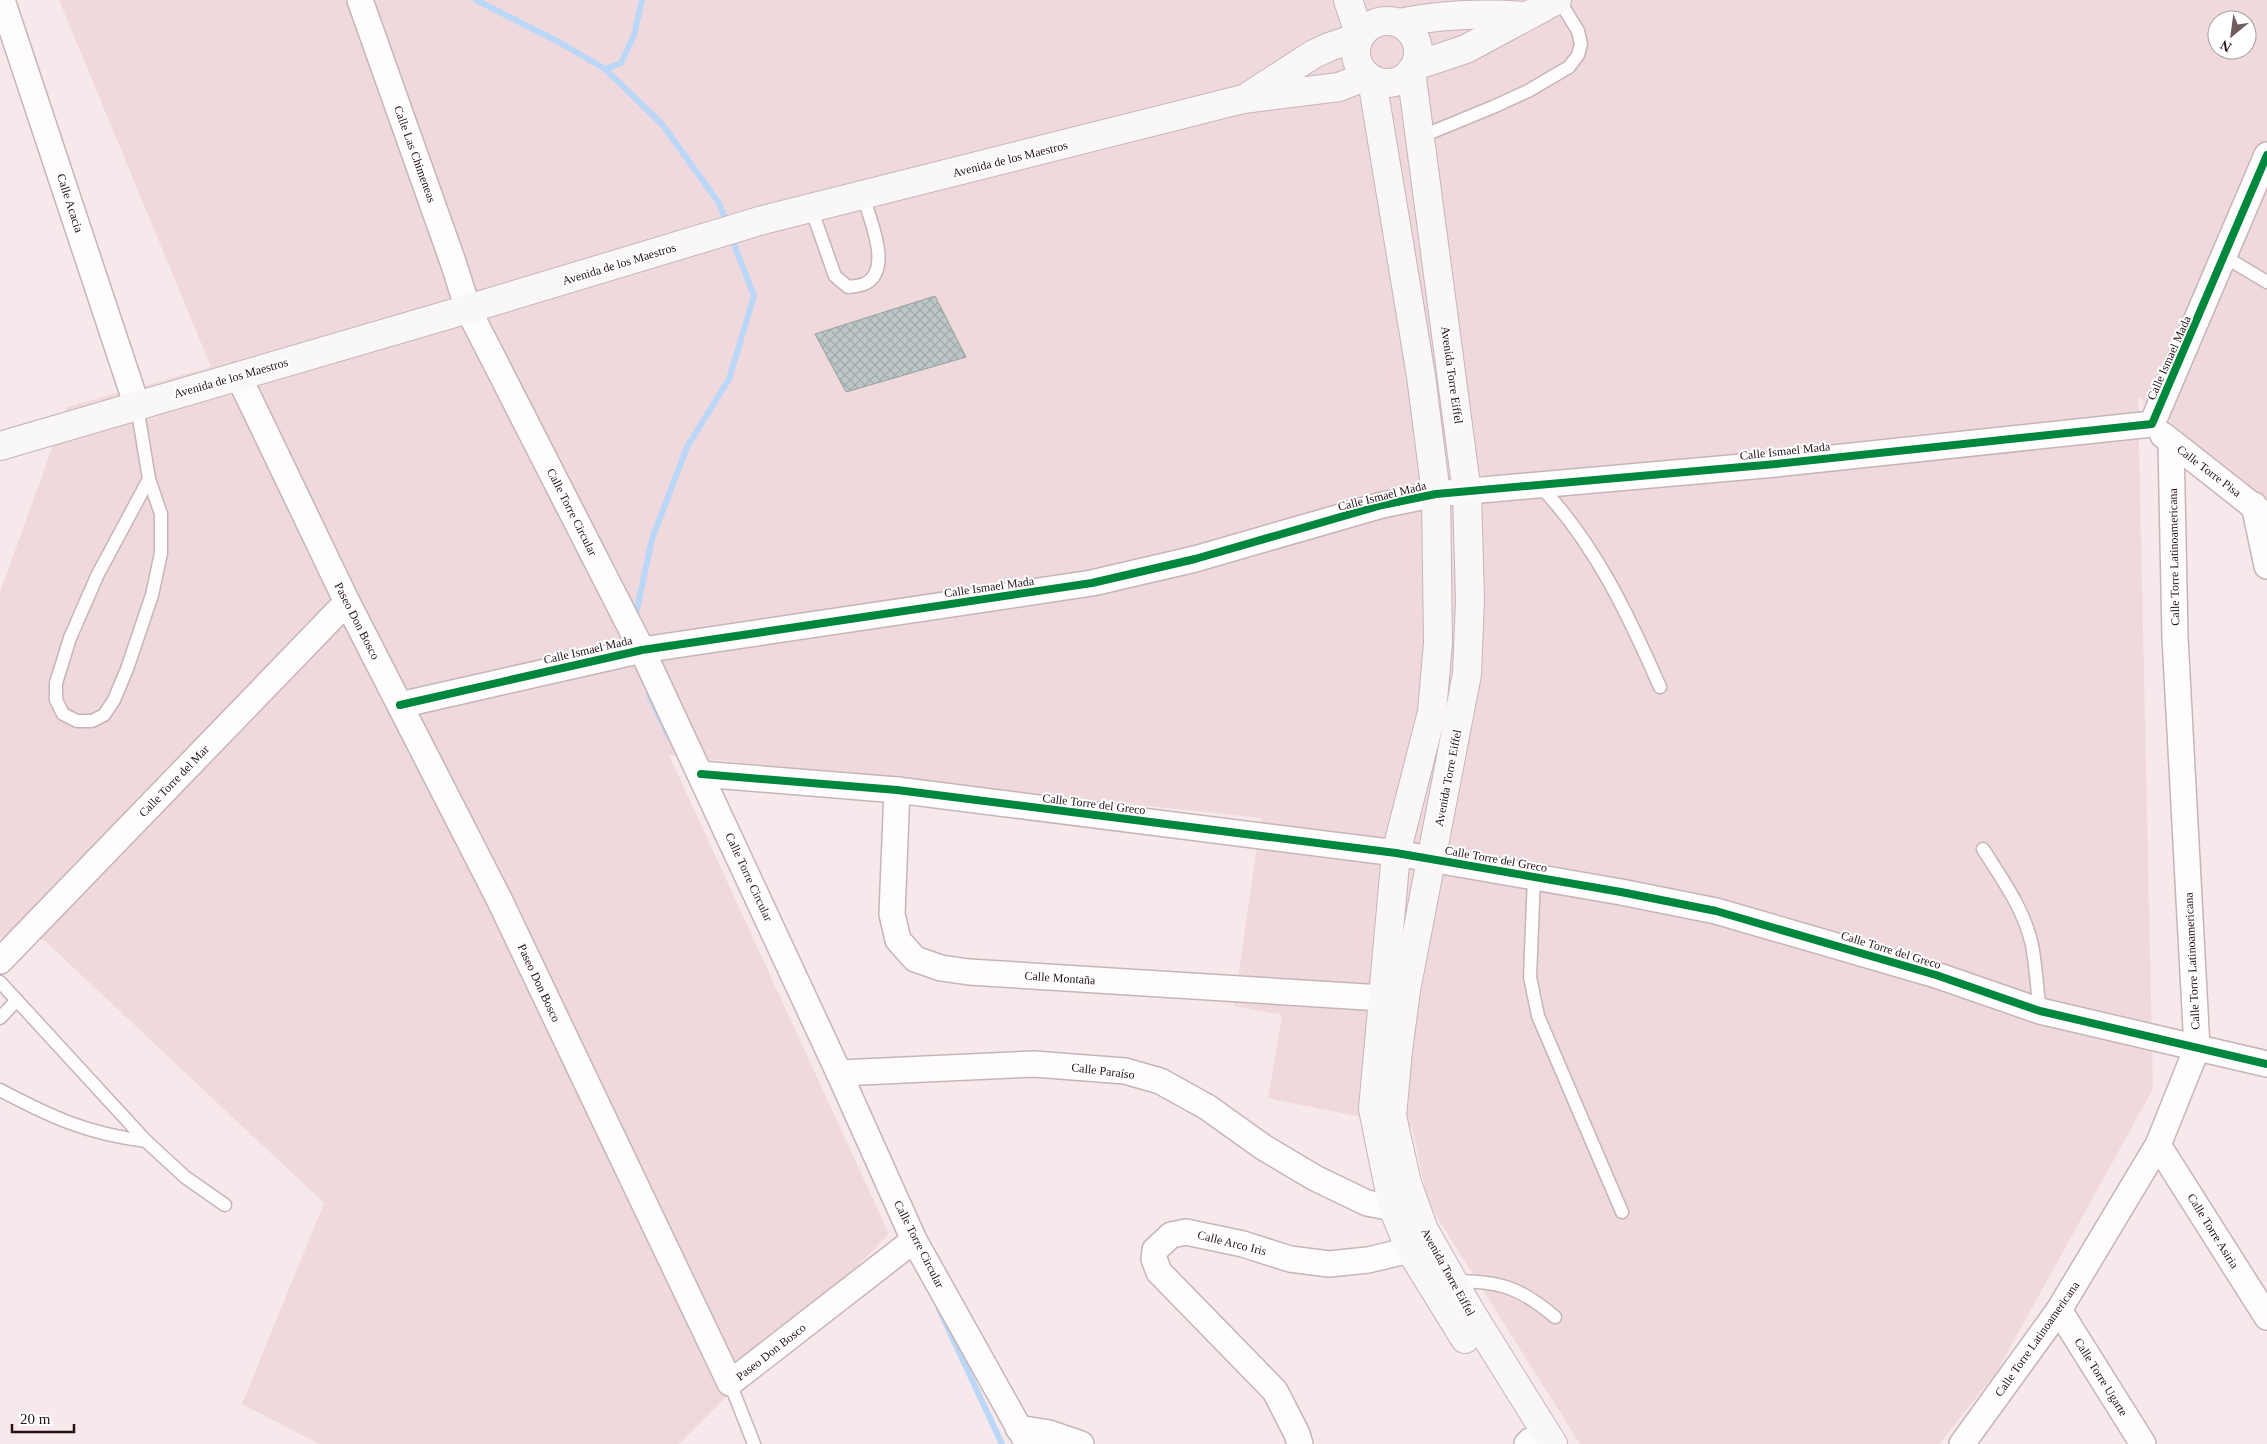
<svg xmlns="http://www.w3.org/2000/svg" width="2267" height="1444" viewBox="0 0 2267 1444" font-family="'Times New Roman',serif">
	<defs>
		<pattern id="building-cross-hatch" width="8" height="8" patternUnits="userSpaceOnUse" patternTransform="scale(1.25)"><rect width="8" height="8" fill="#bdc7c7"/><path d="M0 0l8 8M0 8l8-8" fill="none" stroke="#a2aaaa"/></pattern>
	</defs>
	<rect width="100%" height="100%" fill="#f7e9eb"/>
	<path fill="#efd9dc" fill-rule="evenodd" d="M59,0h2208v509l-88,-80 -41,-32 15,692 -157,284 -57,71h-359l-152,-241 -16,-76 -144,-29 14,-83 -48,-9 27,-188 -592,-63 220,479 -210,210h-360l-77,-40 82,-201 -280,-263 -44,-2v-346l67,-185 144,-40zM2217,20h30v30h-30z"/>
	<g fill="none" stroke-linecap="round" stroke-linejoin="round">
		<g stroke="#bad7f8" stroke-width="6">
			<path d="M476,0l81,41 48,28 16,-6 13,-28 8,-35"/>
			<path d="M605,69l57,55 57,79 8,21"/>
			<path d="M637,620l-1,-6 16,-75 35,-92 42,-68 25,-83 -23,-60"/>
			<path d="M648,687l2,10 19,40"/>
			<path d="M939,1309l63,135"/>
		</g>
	</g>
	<path fill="url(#building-cross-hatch)" stroke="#99a0a0" d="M935,296l31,61 -120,35 -31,-58z"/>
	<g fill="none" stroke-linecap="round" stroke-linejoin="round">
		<defs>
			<g id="lane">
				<path d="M1420,137l73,-30 35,-16 41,-24 9,-12 3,-11 -3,-13 -19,-31"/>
				<path d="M811,208l24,68 13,11c5,-1 12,-1 16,-3 30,-13 5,-66 -1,-89"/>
				<path d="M2225,257l42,25"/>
				<path d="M137,406l12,73 12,35v39l-9,42 -25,74 -13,31 -10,15 -12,6h-15l-14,-7 -7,-14v-17l14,-45 27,-62 52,-97"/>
				<path d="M1539,485c55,57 89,129 121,202"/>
				<path d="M1983,849c19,30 41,60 49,96 4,21 5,44 8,66"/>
				<path d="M1534,877l-4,100 8,39 84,196"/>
				<path d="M0,982l146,159 39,36 40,28"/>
				<path d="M0,1018l17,-18"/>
				<path d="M0,1090c51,27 88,44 146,51"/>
				<path d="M1453,1281c46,0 67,6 102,36"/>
				<path d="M730,1383l24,61"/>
			</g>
			<g id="street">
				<path d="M2,0l135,406"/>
				<path d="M360,0l93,262 15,47 174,341 197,423 75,167 114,204"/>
				<path d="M238,375l109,227 152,297 231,484 184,-143"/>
				<path d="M2163,435l104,82"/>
				<path d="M2254,505l13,61"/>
				<path d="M400,705l242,-55 450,-67 103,-24 187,-54 54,-11 340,-30 376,-40 115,-269"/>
				<path d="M701,774l196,16 499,63 225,39 95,19 220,64 104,36 227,53"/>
				<path d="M897,790l-5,124 6,26 17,19 26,9 28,4 413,26"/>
				<path d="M0,961l347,-359"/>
				<path d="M839,1073l195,-9 91,7 35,10 47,26 56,40 52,31 52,25 26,5"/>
				<path d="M2158,1145l109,172"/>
				<path d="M2059,1310l84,134"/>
				<path d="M1018,1428l31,5 32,11"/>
				<path d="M1300,1444l-3,-10 -22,-43 -116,-119 -5,-13 1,-9 16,-15 15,-3 57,12 47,15 39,5 39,-4 42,-10"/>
				<path d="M1527,1444l3,-3"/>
				<path d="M1962,1444l97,-134 99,-165 39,-97 -22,-411 -4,-194"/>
			</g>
			<g id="secondary">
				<path d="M1348,0l12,36"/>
				<circle cx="1387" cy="52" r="31"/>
				<path d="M1399,23c43,-9 84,-10 128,-7"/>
				<path d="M1415,66l51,-17 91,-49"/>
				<path d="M1411,71l56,422 3,107 -3,74 -61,316 -8,61 -6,65 15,67 17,47 46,81 83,133"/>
				<path d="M1372,80l49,296 15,118 2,149 -6,69 -36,141 -23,256 20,99 17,42 55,89"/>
				<path d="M1249,96l63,-41 17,-8 30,-10"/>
				<path d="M0,446l468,-137 295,-89 480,-121 96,-12 28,-11"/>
			</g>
		</defs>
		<use href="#lane" stroke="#c6b5b7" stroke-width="15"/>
		<use href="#street" stroke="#c6b5b7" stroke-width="28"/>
		<use href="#secondary" stroke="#c6b5b7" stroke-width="30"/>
		<use href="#lane" stroke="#fefcfc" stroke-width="12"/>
		<use href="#street" stroke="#fefcfc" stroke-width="25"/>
		<use href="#secondary" stroke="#faf7f9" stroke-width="28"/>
		<defs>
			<g id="cycleway">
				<path d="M400,705l242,-55 450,-67 103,-24 187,-54 54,-11 340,-30 376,-40 115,-269"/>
				<path d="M701,774l196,16 499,63 225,39 95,19 220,64 104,36 227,53"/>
			</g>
		</defs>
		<use href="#cycleway" stroke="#fff" stroke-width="11"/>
		<use href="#cycleway" stroke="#00873e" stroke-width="8"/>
	</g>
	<g text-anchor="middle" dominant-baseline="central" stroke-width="4" stroke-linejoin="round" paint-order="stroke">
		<g font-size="12" fill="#261115" stroke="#fff">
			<text transform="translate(415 154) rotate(70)">Calle Las Chimeneas</text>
			<text transform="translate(1010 159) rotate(-14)">Avenida de los Maestros</text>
			<text transform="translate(70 203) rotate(72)">Calle Acacia</text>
			<text transform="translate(619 264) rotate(-17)">Avenida de los Maestros</text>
			<text transform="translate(2169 358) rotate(-66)">Calle Ismael Mada</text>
			<text transform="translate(1452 375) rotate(82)">Avenida Torre Eiffel</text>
			<text transform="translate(231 378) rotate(-16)">Avenida de los Maestros</text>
			<text transform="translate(1785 451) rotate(-6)">Calle Ismael Mada</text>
			<text transform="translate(2209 471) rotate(37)">Calle Torre Pisa</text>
			<text transform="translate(1382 496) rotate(-14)">Calle Ismael Mada</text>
			<text transform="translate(572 512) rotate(63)">Calle Torre Circular</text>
			<text transform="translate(2174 557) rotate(-91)">Calle Torre Latinoamericana</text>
			<text transform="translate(989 587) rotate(-8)">Calle Ismael Mada</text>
			<text transform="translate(357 621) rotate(63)">Paseo Don Bosco</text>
			<text transform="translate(588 650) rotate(-13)">Calle Ismael Mada</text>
			<text transform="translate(1448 778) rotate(-79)">Avenida Torre Eiffel</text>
			<text transform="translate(174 781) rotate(-46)">Calle Torre del Mar</text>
			<text transform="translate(1094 804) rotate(7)">Calle Torre del Greco</text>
			<text transform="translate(1496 859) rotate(10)">Calle Torre del Greco</text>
			<text transform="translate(749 877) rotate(65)">Calle Torre Circular</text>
			<text transform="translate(1891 950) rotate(17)">Calle Torre del Greco</text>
			<text transform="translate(2192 961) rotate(-93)">Calle Torre Latinoamericana</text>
			<text transform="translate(1060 978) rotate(4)">Calle Montaña</text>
			<text transform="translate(539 983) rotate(65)">Paseo Don Bosco</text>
			<text transform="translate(1103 1071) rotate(7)">Calle Paraíso</text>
			<text transform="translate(2213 1231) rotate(58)">Calle Torre Asiria</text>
			<text transform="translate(1232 1243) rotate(14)">Calle Arco Iris</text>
			<text transform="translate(919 1244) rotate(63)">Calle Torre Circular</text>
			<text transform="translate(1448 1272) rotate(61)">Avenida Torre Eiffel</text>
			<text transform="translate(2037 1339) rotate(-55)">Calle Torre Latinoamericana</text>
			<text transform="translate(771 1352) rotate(-38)">Paseo Don Bosco</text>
			<text transform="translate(2101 1377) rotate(58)">Calle Torre Ugarte</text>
		</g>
	</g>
	<g transform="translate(2232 35) rotate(209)"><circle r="24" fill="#ffffff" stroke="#a8a0a1"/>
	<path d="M0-4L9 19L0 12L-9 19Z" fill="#6f5d60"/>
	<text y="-8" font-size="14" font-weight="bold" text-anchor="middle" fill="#261115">N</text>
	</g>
	<path d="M12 1424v8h62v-8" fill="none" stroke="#261115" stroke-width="2.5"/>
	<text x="20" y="1424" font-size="15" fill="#261115" stroke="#ffffff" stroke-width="4" paint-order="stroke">20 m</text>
</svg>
